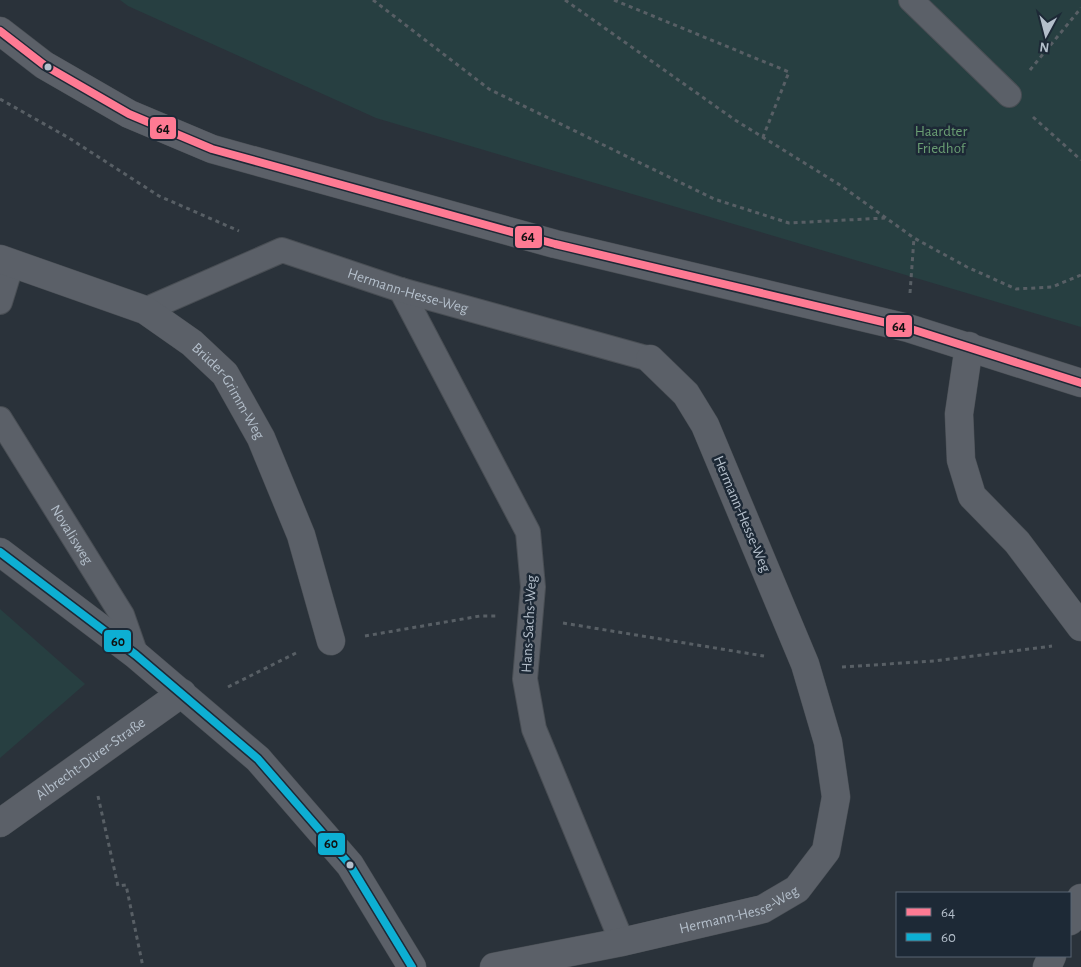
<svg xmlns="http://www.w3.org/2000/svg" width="1081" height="967" viewBox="0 0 1081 967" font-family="'Alegreya Sans',sans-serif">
	<rect width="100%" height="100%" fill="#2a323a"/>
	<g fill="#273f41">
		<path d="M120,0h961v327l-705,-209 -248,-112z"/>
		<path d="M0,609l85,75 -85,74z"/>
	</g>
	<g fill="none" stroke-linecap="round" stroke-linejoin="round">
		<defs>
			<g id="service">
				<path d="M911,0l98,95"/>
				<path d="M401,290l127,242 5,55 -8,92 9,50 88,213"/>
				<path d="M0,302l12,-39"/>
				<path id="s1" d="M145,310l137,-60 119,40 249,69"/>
				<path id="s2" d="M0,419l122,196 14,40"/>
			</g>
			<g id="minor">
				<path d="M0,31l44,34 85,49 83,35 343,95 353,84 173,55"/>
				<path id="s3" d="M0,259l145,51 47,33 33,31 36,64 40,97 30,106"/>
				<path d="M969,346l-10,68 2,46 11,36 45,46 64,85"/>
				<path d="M0,552l136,103 122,104 92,106 62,102"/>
				<path id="s4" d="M0,823l182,-130"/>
				<path d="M1070,921l11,-23"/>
				<path id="s5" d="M494,967l128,-25 141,-33 34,-20 29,-38 10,-54 -8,-55 -23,-78 -100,-239 -19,-31 -36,-35"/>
				<path d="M1047,967l5,-11"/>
			</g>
		</defs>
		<use href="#service" stroke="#494e54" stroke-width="26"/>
		<use href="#minor" stroke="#494e54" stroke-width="29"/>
		<g stroke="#585f65" stroke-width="3" stroke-dasharray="4 4" stroke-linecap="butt">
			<path d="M373,0l116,89 225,110 75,24 96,-5"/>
			<path d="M565,0l170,120 105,65 74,53 53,29 49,22 36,-2 29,-12"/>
			<path d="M614,0l175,72 -26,65"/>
			<path d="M1030,70l51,-62"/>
			<path d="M0,99l69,39 90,58 80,35"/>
			<path d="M1033,117l48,43"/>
			<path d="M910,293l4,-55"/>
			<path d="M563,623l201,33"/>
			<path d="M365,636l115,-20h17"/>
			<path d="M842,667l92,-6 118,-15"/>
			<path d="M228,687l70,-35"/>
			<path d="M98,796l20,90 8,-1 17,82"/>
		</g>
		<use href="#service" stroke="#5b6068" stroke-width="24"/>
		<use href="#minor" stroke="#5b6068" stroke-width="28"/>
		<defs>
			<path id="bus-1" d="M0,31l44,34 85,49 83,35 343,95 353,84 173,55"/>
			<path id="bus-2" d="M0,552l136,103 122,104 92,106 62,102"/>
		</defs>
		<use href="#bus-1" stroke="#1d2936" stroke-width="11"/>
		<use href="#bus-2" stroke="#1d2936" stroke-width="11"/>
		<use href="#bus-1" stroke="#fe7a93" stroke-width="8"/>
		<use href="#bus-2" stroke="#0dafd3" stroke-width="8"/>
	</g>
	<g fill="#b4bfcb" stroke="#1d2936" stroke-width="2">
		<circle cx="48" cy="67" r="4.5"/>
		<circle cx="350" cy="865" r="4.5"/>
	</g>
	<g text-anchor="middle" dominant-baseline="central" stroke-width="5" stroke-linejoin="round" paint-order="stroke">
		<g font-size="15" fill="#6a9e73" stroke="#1d2936">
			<text x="941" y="131">Haardter<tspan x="941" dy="17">Friedhof</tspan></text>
		</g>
		<g font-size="15" fill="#b4bfcb" stroke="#1d2936">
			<text stroke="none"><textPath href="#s1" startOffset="282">Hermann-Hesse-Weg</textPath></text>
			<text stroke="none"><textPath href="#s3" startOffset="272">Brüder-Grimm-Weg</textPath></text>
			<text transform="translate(742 514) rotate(67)">Hermann-Hesse-Weg</text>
			<text stroke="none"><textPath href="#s2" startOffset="136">Novalisweg</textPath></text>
			<text transform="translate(529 624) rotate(-87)">Hans-Sachs-Weg</text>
			<text stroke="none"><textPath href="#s4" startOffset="111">Albrecht-Dürer-Straße</textPath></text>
			<text stroke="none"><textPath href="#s5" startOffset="252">Hermann-Hesse-Weg</textPath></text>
		</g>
	</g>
	<g stroke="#1d2936" stroke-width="2">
		<rect x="149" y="116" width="28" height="24" rx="5" fill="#fe7a93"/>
		<rect x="514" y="225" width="29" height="24" rx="5" fill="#fe7a93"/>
		<rect x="885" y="314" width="28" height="24" rx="5" fill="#fe7a93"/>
		<rect x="103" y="629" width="29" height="24" rx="5" fill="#0dafd3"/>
		<rect x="317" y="832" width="29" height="24" rx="5" fill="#0dafd3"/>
	</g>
	<g font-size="14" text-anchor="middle" font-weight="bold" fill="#111">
		<text x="163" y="133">64</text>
		<text x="528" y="241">64</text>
		<text x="899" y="331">64</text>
		<text x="118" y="646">60</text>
		<text x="331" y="848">60</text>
	</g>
	<rect x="896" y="892" width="175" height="65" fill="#1d2936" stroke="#596572"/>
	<rect x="906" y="908" width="25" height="8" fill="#fe7a93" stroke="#596572"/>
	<text x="941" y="917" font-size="15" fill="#b4bfcb">64</text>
	<rect x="906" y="933" width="25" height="8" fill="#0dafd3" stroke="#596572"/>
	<text x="941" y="942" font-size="15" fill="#b4bfcb">60</text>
	<g transform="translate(1046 35) rotate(187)" stroke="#1d2936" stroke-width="4" paint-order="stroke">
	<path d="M0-4L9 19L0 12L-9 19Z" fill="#b4bfcb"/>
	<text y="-8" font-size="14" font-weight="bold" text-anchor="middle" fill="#b4bfcb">N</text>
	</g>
</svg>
